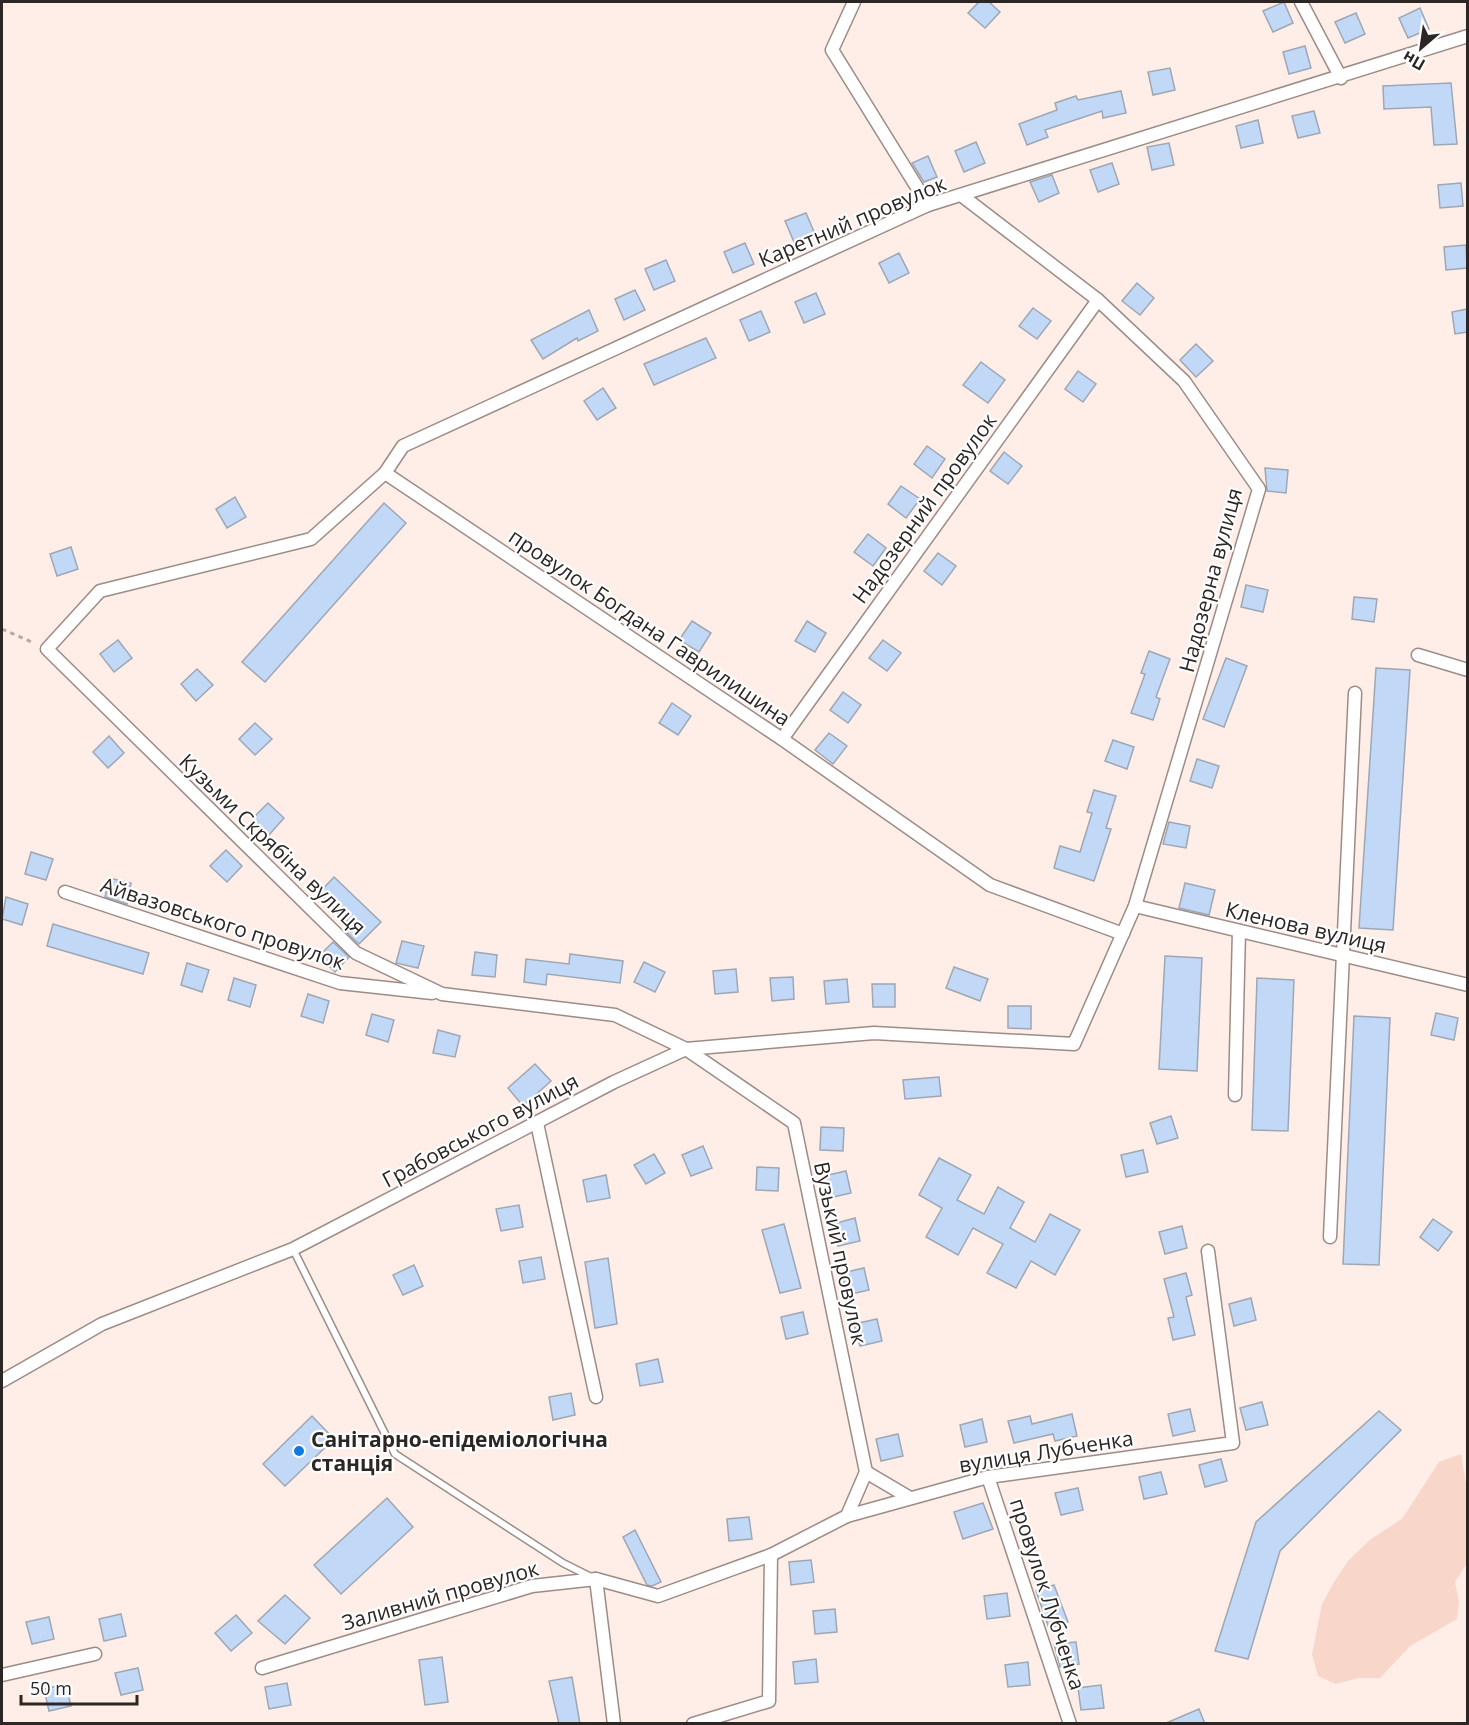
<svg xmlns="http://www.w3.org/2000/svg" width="1469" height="1725" viewBox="0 0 1469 1725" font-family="'Open Sans',sans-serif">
	<rect width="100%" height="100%" fill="#ffede7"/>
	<path fill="#f9d6ca" d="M1461,1454l6,35v74l-12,19 4,20 -2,17 -47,27 -30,32h-22l-22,6 -18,-8 -6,-22 10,-50 12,-22 14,-21 23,-22 31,-20 37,-57z"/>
	<g fill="#c1d9f7" stroke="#9ea7b4" stroke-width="1.5">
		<path d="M979,2h10l11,10 -15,16 -17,-15z"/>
		<path d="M1284,2l9,21 -20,9 -10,-21z"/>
		<path d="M1420,8l9,21 -21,9 -9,-20z"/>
		<path d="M1356,13l9,21 -20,9 -10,-21z"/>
		<path d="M1305,46l6,22 -22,6 -6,-22z"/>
		<path d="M1170,68l5,22 -22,5 -5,-23z"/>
		<path d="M1451,83l6,61 -23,1 -3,-38 -47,2 -1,-23z"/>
		<path d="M1121,91l5,22 -23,5 -1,-7 -57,19 3,7 -21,8 -8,-21 38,-14 -2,-7 21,-7 2,4z"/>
		<path d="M1314,111l6,22 -22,5 -6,-22z"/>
		<path d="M1258,120l5,23 -22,5 -5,-22z"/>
		<path d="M976,142l9,21 -21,9 -9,-21z"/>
		<path d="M1169,143l5,22 -22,5 -5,-23z"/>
		<path d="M928,156l9,21 -13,5 -12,-19z"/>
		<path d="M1112,163l7,21 -21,8 -8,-22z"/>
		<path d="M1052,175l7,18 -20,9 -9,-20z"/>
		<path d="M1461,183l2,23 -23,2 -2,-23z"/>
		<path d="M806,213l9,21 -21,8 -9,-21z"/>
		<path d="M745,243l9,21 -21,9 -9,-21z"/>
		<path d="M1466,245l1,23 -21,2 -2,-23z"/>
		<path d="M899,253l10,20 -20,10 -10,-20z"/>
		<path d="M666,260l9,21 -21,9 -9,-21z"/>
		<path d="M1137,283l17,15 -14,17 -18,-14z"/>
		<path d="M635,290l10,20 -21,10 -9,-21z"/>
		<path d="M816,293l9,21 -21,9 -9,-21z"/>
		<path d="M1033,308l18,13 -14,18 -18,-13z"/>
		<path d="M1467,309v23l-12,2 -3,-22z"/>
		<path d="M589,310l9,21 -20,10 -1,-3 -34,21 -12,-19z"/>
		<path d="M761,311l9,21 -21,9 -9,-21z"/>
		<path d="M706,338l10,20 -62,27 -10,-21z"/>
		<path d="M1196,344l17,17 -17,16 -16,-17z"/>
		<path d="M981,362l24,18 -17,23 -25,-18z"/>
		<path d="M1078,371l18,13 -13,18 -18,-13z"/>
		<path d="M603,388l13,20 -19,12 -13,-19z"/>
		<path d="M927,446l18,13 -13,19 -18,-14z"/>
		<path d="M1004,452l18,14 -14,18 -18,-13z"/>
		<path d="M1265,468l23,2 -2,23 -19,-2z"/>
		<path d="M901,486l19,13 -14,19 -18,-14z"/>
		<path d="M235,497l11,20 -19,11 -11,-19z"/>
		<path d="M384,503l22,20 -141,159 -23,-20z"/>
		<path d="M868,534l18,14 -13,18 -19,-14z"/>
		<path d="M71,547l7,22 -21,7 -7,-22z"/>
		<path d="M938,553l18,13 -14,19 -18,-14z"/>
		<path d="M1246,585l22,5 -5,22 -22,-5z"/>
		<path d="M1354,597l23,2 -3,23 -22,-3z"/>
		<path d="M692,621l19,12 -12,19 -20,-12z"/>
		<path d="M807,621l19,12 -11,19 -20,-11z"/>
		<path d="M118,640l14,18 -18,14 -14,-18z"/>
		<path d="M883,640l18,13 -14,18 -18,-13z"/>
		<path d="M1149,651l21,8 -14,38 4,2 -7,21 -22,-7 14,-39 -4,-1z"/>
		<path d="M1226,658l21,8 -23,61 -21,-8z"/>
		<path d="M1376,668l34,2 -17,260 -34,-2z"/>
		<path d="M197,669l16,16 -17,16 -15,-17z"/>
		<path d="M843,692l18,13 -13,18 -18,-13z"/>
		<path d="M672,703l19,13 -13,19 -19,-12z"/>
		<path d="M255,723l17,16 -17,16 -16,-16z"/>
		<path d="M829,733l18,13 -14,18 -18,-14z"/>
		<path d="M109,736l15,17 -16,15 -15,-16z"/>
		<path d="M1113,740l21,7 -7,22 -22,-8z"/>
		<path d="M1197,759l22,7 -7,22 -22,-7z"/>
		<path d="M1094,790l22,6 -10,32 5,1 -17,52 -40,-13 6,-22 20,6 12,-39 -5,-1z"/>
		<path d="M268,803l16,15 -15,17 -17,-16z"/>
		<path d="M1169,822l21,4 -4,22 -23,-4z"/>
		<path d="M226,850l16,16 -15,16 -17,-16z"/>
		<path d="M31,852l22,7 -7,21 -21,-6z"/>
		<path d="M334,877l47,45 -22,22 -15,-14 6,-6 -31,-31z"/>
		<path d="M109,878l22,5 -4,21 -22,-7z"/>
		<path d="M1185,883l30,7 -6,25 -30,-7z"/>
		<path d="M6,897l22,7 -6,21 -20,-6z"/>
		<path d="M53,924l96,29 -6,21 -96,-28z"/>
		<path d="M402,941l22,5 -6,22 -22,-5z"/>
		<path d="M333,942l16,15 -14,15 -16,-16z"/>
		<path d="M475,952l22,3 -2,22 -23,-2z"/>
		<path d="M570,954l53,7 -3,22 -73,-9 -1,11 -22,-3 2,-23 43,5z"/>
		<path d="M1165,956l37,2 -5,113 -38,-2z"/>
		<path d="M644,962l21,10 -10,20 -21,-10z"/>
		<path d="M187,963l22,7 -7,22 -21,-7z"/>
		<path d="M954,967l34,12 -8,22 -34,-13z"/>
		<path d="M736,969l2,23 -23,2 -2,-23z"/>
		<path d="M793,977l1,22 -22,2 -2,-23z"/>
		<path d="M234,978l22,7 -6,22 -22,-7z"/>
		<path d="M1257,978l37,2 -6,151 -36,-1z"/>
		<path d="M847,979l2,23 -23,2 -2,-23z"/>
		<path d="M872,984h23v23h-22z"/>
		<path d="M308,994l21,7 -6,22 -22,-7z"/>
		<path d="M1008,1006h23v23l-23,-1z"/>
		<path d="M1436,1013l22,5 -4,22 -23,-5z"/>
		<path d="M372,1014l22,6 -6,22 -22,-7z"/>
		<path d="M1354,1016l36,2 -11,247 -36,-1z"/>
		<path d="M438,1030l22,6 -5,21 -22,-4z"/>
		<path d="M535,1064l16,17 -28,25 -15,-18z"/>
		<path d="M939,1077l2,19 -36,3 -2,-19z"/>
		<path d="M1171,1116l7,22 -21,6 -7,-21z"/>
		<path d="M821,1127l23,1 -1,23 -23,-1z"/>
		<path d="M703,1146l9,22 -21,8 -9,-21z"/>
		<path d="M1143,1150l5,22 -22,5 -5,-22z"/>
		<path d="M654,1154l11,19 -19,11 -12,-19z"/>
		<path d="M939,1158l32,17 -14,25 27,14 14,-27 26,15 -14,26 25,14 15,-28 30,16 -25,45 -24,-14 -15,27 -29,-15 16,-29 -30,-16 -15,27 -32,-18 16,-29 -23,-13z"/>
		<path d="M757,1167l22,1 -1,23 -22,-1z"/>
		<path d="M846,1171l5,22 -22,5 -5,-22z"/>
		<path d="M606,1175l4,23 -23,4 -4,-22z"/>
		<path d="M519,1205l4,22 -22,4 -5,-22z"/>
		<path d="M855,1218l5,23 -22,5 -5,-22z"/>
		<path d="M1433,1219l19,13 -14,19 -18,-14z"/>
		<path d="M784,1224l17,64 -21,5 -18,-63z"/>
		<path d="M1182,1226l5,22 -22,6 -6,-22z"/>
		<path d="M541,1257l4,22 -22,4 -4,-22z"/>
		<path d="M608,1258l9,66 -22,4 -10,-66z"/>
		<path d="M414,1265l9,21 -20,9 -10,-20z"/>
		<path d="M864,1268l5,22 -22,5 -5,-22z"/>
		<path d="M1186,1273l6,22 -6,2 9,38 -22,5 -5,-22 6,-1 -10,-38z"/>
		<path d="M1251,1298l5,22 -22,6 -5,-22z"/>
		<path d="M803,1312l5,22 -22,5 -5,-22z"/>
		<path d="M877,1319l5,22 -22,5 -6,-22z"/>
		<path d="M658,1359l5,23 -23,4 -4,-22z"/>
		<path d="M571,1393l4,22 -22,5 -4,-23z"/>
		<path d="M1262,1402l6,23 -22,5 -6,-22z"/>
		<path d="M1190,1409l5,22 -22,5 -5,-22z"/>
		<path d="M1379,1411l22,19 -121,121 -32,108 -33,-8 41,-129z"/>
		<path d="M1072,1414l5,22 -22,5 -2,-7 -39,9 -6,-22 22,-5 2,8z"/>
		<path d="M312,1416l22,23 -49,47 -22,-22z"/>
		<path d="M982,1419l5,23 -22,5 -5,-22z"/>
		<path d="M898,1434l5,22 -22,5 -5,-22z"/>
		<path d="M1221,1459l6,22 -22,6 -6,-22z"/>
		<path d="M1161,1472l6,22 -23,5 -5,-22z"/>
		<path d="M1078,1488l5,22 -22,5 -6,-22z"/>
		<path d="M387,1498l26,29 -72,67 -27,-29z"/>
		<path d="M983,1503l10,26 -30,10 -9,-27z"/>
		<path d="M749,1517l3,22 -23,2 -2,-22z"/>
		<path d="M635,1530l26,52 -9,4 -5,-1 -24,-48z"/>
		<path d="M811,1560l3,22 -23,3 -2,-23z"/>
		<path d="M1054,1585l14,37 -19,6 -13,-37z"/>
		<path d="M1007,1593l3,23 -23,3 -3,-23z"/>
		<path d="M285,1595l25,23 -25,26 -27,-23z"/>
		<path d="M835,1609l2,23 -22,2 -2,-23z"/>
		<path d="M121,1614l5,22 -22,5 -5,-22z"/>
		<path d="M236,1615l16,18 -21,18 -16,-18z"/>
		<path d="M49,1617l5,22 -22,5 -6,-22z"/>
		<path d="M1076,1642l3,22 -19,3 -6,-23z"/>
		<path d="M442,1657l6,45 -23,3 -6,-45z"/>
		<path d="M816,1659l2,23 -23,2 -2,-22z"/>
		<path d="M1028,1662l2,23 -22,2 -3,-22z"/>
		<path d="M138,1668l5,22 -22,5 -6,-22z"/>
		<path d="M572,1677l8,47h-21l-10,-43z"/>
		<path d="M287,1683l4,22 -22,4 -4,-22z"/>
		<path d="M66,1684l5,22 -22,5 -5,-22z"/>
		<path d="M1101,1685l3,23 -23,2 -3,-22z"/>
		<path d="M1199,1709l6,15h-39v-1z"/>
	</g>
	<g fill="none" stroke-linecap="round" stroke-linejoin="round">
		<defs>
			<path id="service" d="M293,1249l102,205 168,109 30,15"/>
			<g id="minor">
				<path d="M854,2l-22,48 96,155"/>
				<path d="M1301,2l40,76"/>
				<path d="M961,195l137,105 86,81 75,108 -124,417 -61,138 -200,-11 -188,16 -71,-34 -173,-21 -86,-41 -309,-304 53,-58 211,-52 74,-66 18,-27 525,-241 540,-169"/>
				<path d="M385,473l397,266 208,146 133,49"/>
				<path d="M1418,655l50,15"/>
				<path d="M782,739l316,-439"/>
				<path d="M65,892l275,91 92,10"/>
				<path d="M1135,906l333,79"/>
				<path d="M1235,1095l4,-164"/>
				<path d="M537,1123l59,274"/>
				<path d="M1330,1237l25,-544"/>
				<path d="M2,1381l100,-57 191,-75 321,-167 72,-33 108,74 72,349 -19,44"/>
				<path d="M866,1472l44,26"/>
				<path d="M988,1477l82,247"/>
				<path d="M596,1579l62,17 113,-41 76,-39 141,-39 245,-34 -25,-192"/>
				<path d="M262,1668l270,-82 64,-7 18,145"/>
				<path d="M2,1675l93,-21"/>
				<path d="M693,1724l76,-23 2,-146"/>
			</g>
		</defs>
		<use href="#service" stroke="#9c8c87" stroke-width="9"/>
		<use href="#minor" stroke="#9c8c87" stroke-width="15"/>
		<path stroke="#b6a9a4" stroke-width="3" stroke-dasharray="4.5 4.5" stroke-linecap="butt" d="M2,629l32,14"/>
		<use href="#service" stroke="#fff" stroke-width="6"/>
		<use href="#minor" stroke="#fff" stroke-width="12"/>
	</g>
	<circle fill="#0e7be3" stroke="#fff" stroke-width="2" cx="299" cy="1451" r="6"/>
	<g text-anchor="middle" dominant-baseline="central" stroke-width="4.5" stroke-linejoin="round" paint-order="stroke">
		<g font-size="21" fill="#2c2624" stroke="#fff">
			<text transform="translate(852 221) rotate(-23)">Каретний провулок</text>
			<text transform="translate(924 508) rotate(-54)">Надозерний провулок</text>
			<text transform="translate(1210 580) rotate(-75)">Надозерна вулиця</text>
			<text transform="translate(650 627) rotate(34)">провулок Богдана Гаврилишина</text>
			<text transform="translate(273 844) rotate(44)">Кузьми Скрябіна вулиця</text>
			<text transform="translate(223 923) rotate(18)">Айвазовського провулок</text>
			<text transform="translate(1306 927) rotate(13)">Кленова вулиця</text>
			<text transform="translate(480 1130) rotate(-28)">Грабовського вулиця</text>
			<text transform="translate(841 1253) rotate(78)">Вузький провулок</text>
			<text transform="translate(1046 1451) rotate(-9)">вулиця Лубченка</text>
			<text transform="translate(1048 1594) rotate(72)">провулок Лубченка</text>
			<text transform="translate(440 1595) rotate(-16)">Заливний провулок</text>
		</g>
		<g font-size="21" font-weight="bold" fill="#2c2624" stroke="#fff" text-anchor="start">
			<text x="311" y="1439">Санітарно-епідеміологічна<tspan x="311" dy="24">станція</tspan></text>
		</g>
	</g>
	<rect width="1469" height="1725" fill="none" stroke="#2c2624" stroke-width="6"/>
	<g transform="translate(1421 48) rotate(209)" stroke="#ffffff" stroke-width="4.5" paint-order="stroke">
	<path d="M0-4.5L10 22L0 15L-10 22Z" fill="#2c2624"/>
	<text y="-9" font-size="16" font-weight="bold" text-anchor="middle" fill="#2c2624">Пн</text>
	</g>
	<path d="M21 1695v9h116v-9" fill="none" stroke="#2c2624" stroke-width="3"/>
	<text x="30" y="1695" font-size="18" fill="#2c2624" stroke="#ffffff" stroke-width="4.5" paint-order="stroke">50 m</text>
</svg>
